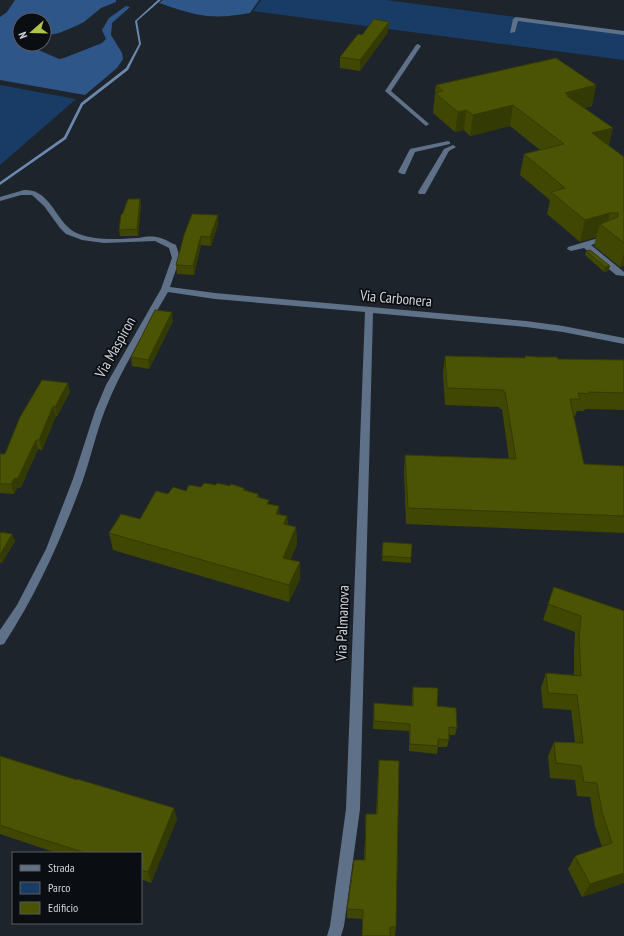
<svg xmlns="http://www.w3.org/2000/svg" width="624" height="936" viewBox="0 0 624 936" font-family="'PT Sans Narrow',sans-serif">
	<rect width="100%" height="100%" fill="#1e242c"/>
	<g fill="#193c67">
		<path d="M261,0h125l238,31v29l-371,-49z"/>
		<path d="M0,85l76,14 -76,66z"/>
	</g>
	<g fill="#2f5689">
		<path d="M15,0h101v2l-15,6 -17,14 -8,4 -17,7 -15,3v-16h-24v24h5l34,15 5,-1 38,-15 4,-4 -4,-9 7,-12 17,-12 4,1 -18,16 -1,12 11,18 1,6 -6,9 -32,27 -85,-15v-63l7,-5z"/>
		<path d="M163,0h96l-9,13c-40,7 -53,3 -91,-10z"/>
	</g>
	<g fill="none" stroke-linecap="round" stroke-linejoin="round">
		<path fill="#6c89af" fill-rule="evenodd" d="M158,0h3l-24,21 4,23 -13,26 -45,35 -17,34 -66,46v-3l64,-45 17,-34 45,-35 13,-24 -4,-23z"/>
		<g fill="#5f7188" fill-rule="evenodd">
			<path d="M516,17l108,14v4l-106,-14 -3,11 -5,1 3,-14z"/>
			<path d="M418,44l3,2 -30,45 37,32 1,1 -3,2 -41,-35 31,-46z"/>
			<path d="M448,141l2,1v2l-35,8 -10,22h-3l-4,-2 12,-23z"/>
			<path d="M453,145l3,2 -7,4 -24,43h-6l-1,-2 26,-43z"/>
			<path d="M24,190c28,-2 32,36 55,44 18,7 40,5 59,4 5,-1 12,-2 18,-1 8,1 13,5 20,8l4,13 -10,29 45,6 311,28 37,5 61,12v6l-61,-12 -37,-5 -153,-14 -13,496 -16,117 -3,10h-14l3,-10 16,-117 19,-497 -150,-13 -47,-7c-22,38 -47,77 -63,118 -9,23 -14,47 -22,70 -21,57 -45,112 -79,164l-4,1v-15l17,-25 29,-56 27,-70 22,-68 11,-26 55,-96 11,-31 -3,-10 -14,-7 -51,2 -22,-3 -16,-6 -6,-6 -16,-22 -12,-11h-11l-21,6v-4z"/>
			<path d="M605,236h6l1,2 -21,7 33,27v4l-8,-1 -32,-27 -13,3 -4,-2 1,-2z"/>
		</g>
	</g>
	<g fill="#404703">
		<path d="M389,22l-1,10 -28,39 -20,-3v-11l22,-22z"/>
		<path d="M436,85h160l-4,21 -8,2 29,20 -5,17 16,12v109l-4,1 -26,-21 2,-9 -16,5 -33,-28 3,-14 -30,-25 4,-21 16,-4 -30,-24 -40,10 -6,-6 -9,2 -22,-19 2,-20v-1z"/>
		<path d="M140,199l1,6 -3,31h-18l-1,-6z"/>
		<path d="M218,215v9l-7,22 -10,-1 -7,30 -17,-1 -1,-9z"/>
		<path d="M586,251l24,15 -2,5 -4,1 -19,-17z"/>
		<path d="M173,321l-24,48 -17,-3 -1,-9z"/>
		<path d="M445,356l80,2v-2l33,3 66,1v50l-39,-1 -1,2h-7l-2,5h-2l11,48 40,2v67l-218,-9 -2,-52 1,-17 104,4 -7,-50h-2l-1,-2 -54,-2 -2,-32z"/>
		<path d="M70,392l-13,24h-1l-14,34 -4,-1 -17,38 -4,1 -3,6 -14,-1v-39h5l15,-37z"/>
		<path d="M230,486l14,2 1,2 13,4 1,3 10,7 10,2v8l8,2 1,9 8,2 1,18 -7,15 10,19 -11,23 -176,-52 -4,-17 31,-14 28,-25 33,-7z"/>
		<path d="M0,532l15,9 -13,22 -2,-1z"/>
		<path d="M383,542l28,16v5l-29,-2z"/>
		<path d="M554,587l70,24v272l-42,14 -14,-28 7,-13 27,-9 -7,-21 -5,-29 -13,-1 -2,-16 -25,-2 -2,-22 6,-14h21l-4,-32 -28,-2 -2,-20 5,-15 28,2v-21l1,-22 -32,-12z"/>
		<path d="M413,687l24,19 20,22 -2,7h-6v5l-2,7h-9l-1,7 -28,-3v-20l-36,-2 1,-26 38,3v-11z"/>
		<path d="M0,756l177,63 -26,64 -10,-4v-26h-84l-57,-19z"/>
		<path d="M379,760l17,167 -1,9h-33v-17l-15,-1v-9l17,-49 2,-46h10l2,-43z"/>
	</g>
	<g fill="#343a03">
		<path d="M389,22l-1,10 -28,39v-11z"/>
		<path d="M596,85l-4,21 -26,6 -1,-19z"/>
		<path d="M513,105l-3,21 -40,10 3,-21z"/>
		<path d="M466,110l-2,20 -9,2 3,-20z"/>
		<path d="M613,128l-5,21 -16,-16z"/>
		<path d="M140,199l1,6 -3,31 -1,-7z"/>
		<path d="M610,213l-4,16 -6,-5 -4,13 -16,5 5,-22z"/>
		<path d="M218,215v9l-7,22 -1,-9z"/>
		<path d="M201,236v9l-7,30 -1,-9z"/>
		<path d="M624,253v13l-4,1z"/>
		<path d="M610,266l-2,5 -4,1 1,-5z"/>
		<path d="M172,312l1,9 -24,48 -1,-9z"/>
		<path d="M68,383l2,9 -13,24 -2,-9z"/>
		<path d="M53,406l3,10 -14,34 -3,-10z"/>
		<path d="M36,440l2,9 -17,38 -4,1 -3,6 -3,-10z"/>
		<path d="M279,506l1,18 -4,-10z"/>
		<path d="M287,516l1,17 -4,-9z"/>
		<path d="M296,527l1,18 -14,30v-17z"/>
		<path d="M12,534l3,7 -13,22 -2,-6v-2z"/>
		<path d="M300,562v17l-11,23v-17z"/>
		<path d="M174,808l3,11 -26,64 -3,-11z"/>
		<path d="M624,873v10l-42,14 8,-13z"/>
	</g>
	<g fill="#4b5304" stroke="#343a03">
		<path d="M374,19l15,3 -29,38 -20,-3 18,-23 4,1z"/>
		<path d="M556,58l40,27 -31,8 5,3h-3l46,32 -21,5 32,24v86l-24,-19 18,-7v-4h-8l-25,7 -34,-28 14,-4 -41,-34 40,-10 -51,-39 -40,10 -7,-5 -8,2 -23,-19 8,-2 -7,-6z"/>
		<path d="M128,199h12l-3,30 -18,1 2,-15 2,-2z"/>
		<path d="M192,214l26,1 -8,22 -9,-1 -8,30 -17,-1 8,-30z"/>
		<path d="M590,250l20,16 -5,1 -19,-16z"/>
		<path d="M155,310l17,2 -24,48 -17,-3z"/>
		<path d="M445,356l80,2v-2l13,1h19l1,2 66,1v33l-35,-1v2l-11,-1 2,6h-10l14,65 40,2v50l-216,-8 -3,-53 111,4 -11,-67 -2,-1v-1l-56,-2z"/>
		<path d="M42,380l26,3 -13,24 -2,-1 -14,34h-3l-18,38 -4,1 -3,5h-11v-30h5l15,-37z"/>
		<path d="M204,483l12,2 1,-2 13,3 1,-2 13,4 -1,2 15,4 -1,3 12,3 -2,4 12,2 -3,8 11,2 -3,8 12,3 -13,31 17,4 -11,23 -180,-52 12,-19 19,5 16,-28 12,3 5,-7 13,4 3,-6 12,2z"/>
		<path d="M0,532l12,2 -12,21z"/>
		<path d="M383,542l29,2 -1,14 -29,-2z"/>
		<path d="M554,587l70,24v262l-34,11 -15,-28 37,-13 -10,-31 -5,-29 -13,-1 -3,-16 -25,-3 -2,-21 29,1 -6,-48 -29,-2 -2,-20 35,3 -2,-38 2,-22 -33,-12z"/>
		<path d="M413,687l25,1 -1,18 19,2 1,20 -8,-1v13l-11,-1v7l-28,-2v-20l-36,-3v-18l39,3z"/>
		<path d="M0,756l77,24v-1l97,29 -26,64 -7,-2v-17h-55l-57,-18 -29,-10z"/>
		<path d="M379,760l20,1 -3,166h-6v9h-28l1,-26 -16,-1 7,-49h11l1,-46h11z"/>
	</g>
	<g text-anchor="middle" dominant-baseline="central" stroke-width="3.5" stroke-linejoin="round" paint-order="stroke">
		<g font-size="15" fill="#d1d5da" stroke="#0a0d11">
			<text transform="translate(396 298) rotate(5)">Via Carbonera</text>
			<text transform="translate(115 347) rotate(-61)">Via Maspiron</text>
			<text transform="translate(342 623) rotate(-88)">Via Palmanova</text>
		</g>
	</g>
	<rect x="12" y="852" width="130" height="72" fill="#0a0d11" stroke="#5a5d61"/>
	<rect x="20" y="865" width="20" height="6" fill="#5f7188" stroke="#5a5d61"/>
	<text x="48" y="872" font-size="12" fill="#d1d5da">Strada</text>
	<rect x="20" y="882" width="20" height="12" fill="#193c67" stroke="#5a5d61"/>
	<text x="48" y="892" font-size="12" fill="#d1d5da">Parco</text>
	<rect x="20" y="902" width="20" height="12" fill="#4b5304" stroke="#5a5d61"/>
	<text x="48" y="912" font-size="12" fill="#d1d5da">Edificio</text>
	<g transform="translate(32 32) rotate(250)"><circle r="19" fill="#0a0d11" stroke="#5a5d61"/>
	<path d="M0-3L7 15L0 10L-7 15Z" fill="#b3c24b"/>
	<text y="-6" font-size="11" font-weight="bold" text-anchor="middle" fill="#d1d5da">N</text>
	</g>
</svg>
